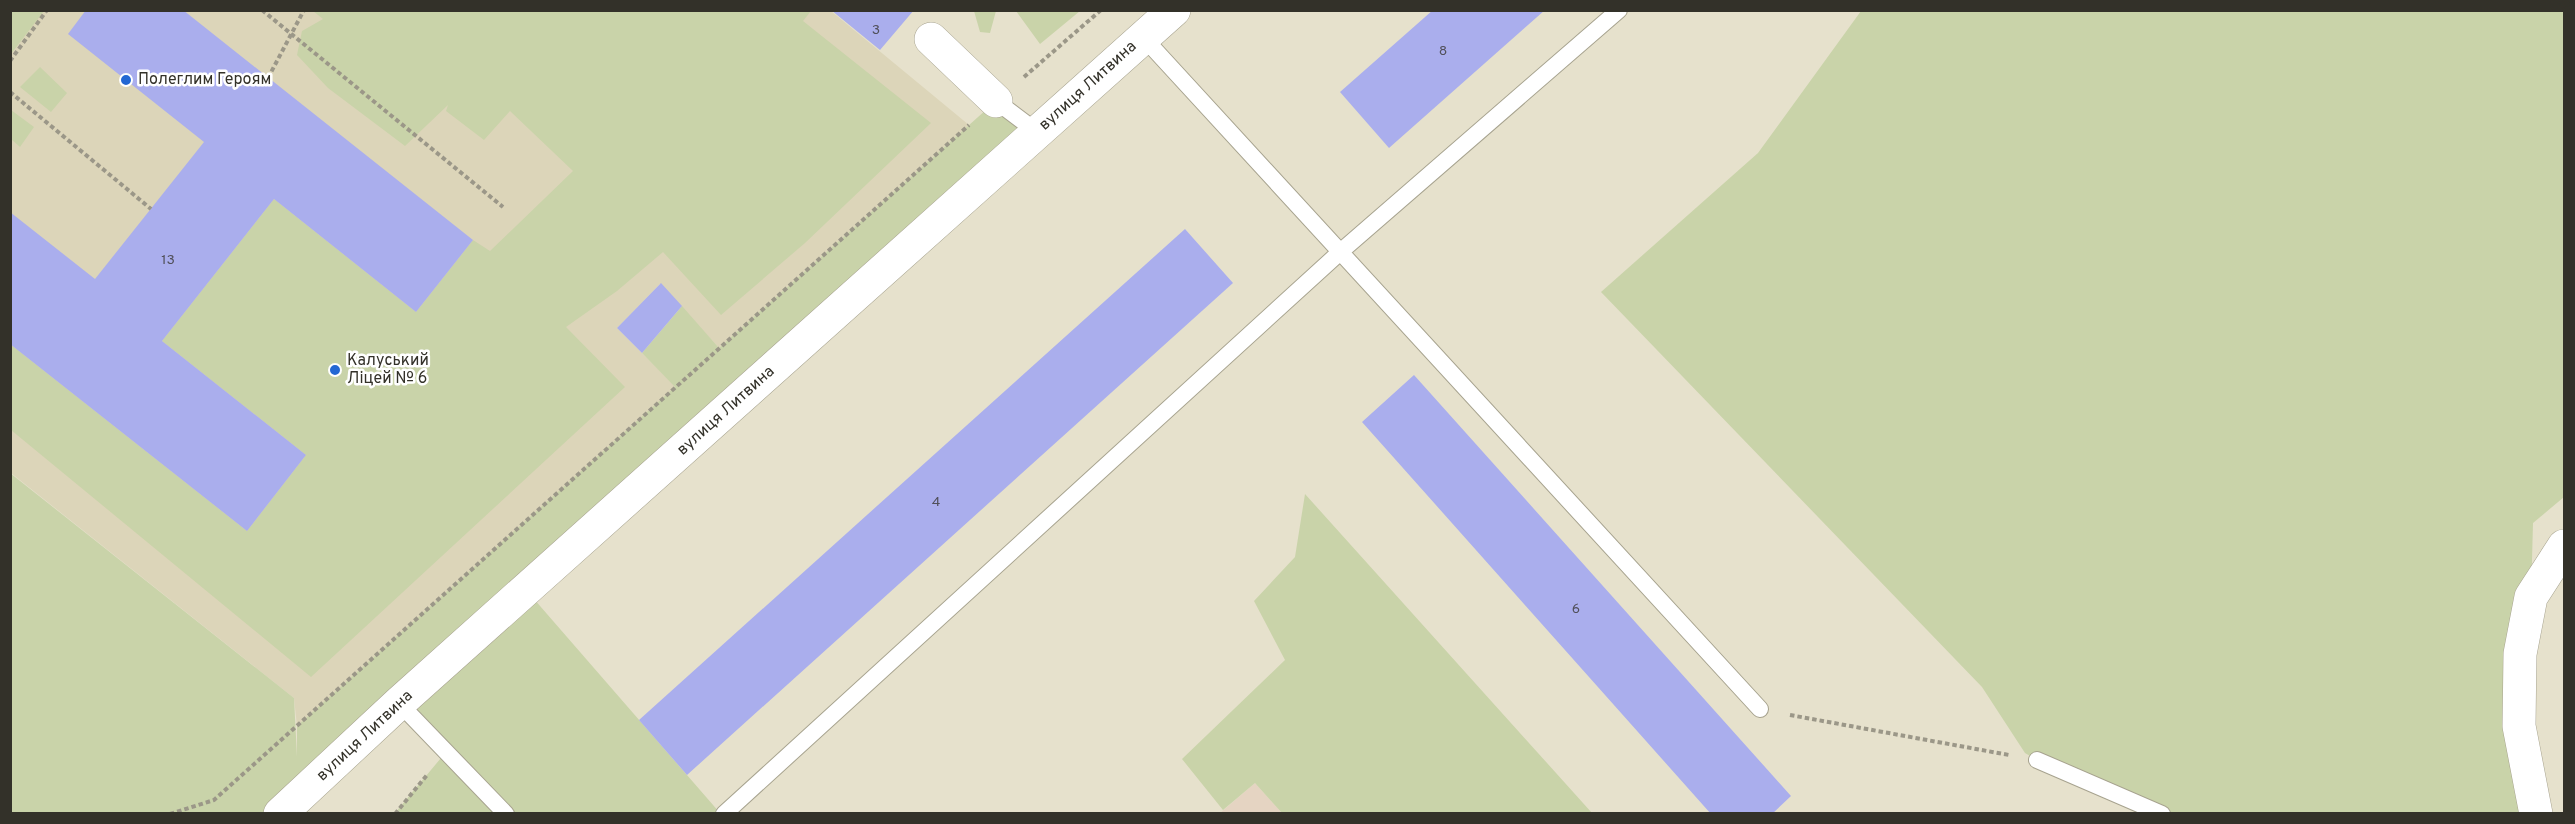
<svg xmlns="http://www.w3.org/2000/svg" width="2575" height="824" viewBox="0 0 2575 824" font-family="Overpass,sans-serif">
<style>
.built{fill:#dcd5b9}
.industrial{fill:#e5d4c2}
.green{fill:#c9d3a9}
.building{fill:#aaaeed}
.lines{fill:none;stroke-linecap:round;stroke-linejoin:round}
.service-casing{stroke:#a7a38f;stroke-width:18}
.minor-casing{stroke:#a7a38f;stroke-width:34}
.primary-casing{stroke:#a7a38f;stroke-width:34}
.path{stroke:#9b9788;stroke-width:4;stroke-dasharray:4.5 3;stroke-linecap:butt}
.service{stroke:#fff;stroke-width:16}
.minor{stroke:#fff;stroke-width:33}
.primary{stroke:#fff;stroke-width:33}
.poi-dot{fill:#2367d3;stroke:#fff;stroke-width:2}
.labels{text-anchor:middle;dominant-baseline:central;stroke-width:5;stroke-linejoin:round;paint-order:stroke}
.number-label{font-size:14px;fill:#51505a}
.poi-label{font-size:16px;fill:#333129;stroke:#fff;text-anchor:start}
.street-label{font-size:16px;fill:#333129;stroke:#fff}
</style>
<rect width="100%" height="100%" fill="#e6e1cc"/>
<path class="built" d="M10 11H831L969 125 719 348 660 284 617 328 676 387 297 726 294 698 11 473Z"/>
<path class="industrial" d="M1255 783 1282 813 1219 814Z"/>
<path class="green" d="M11 10 44 11 11 54 10 11Z
M313 11H811L803 21 931 123 805 243 721 315 663 252 617 291 566 327 625 387 311 677 11 430 10 344 247 531 306 455 162 341 274 199 416 312 473 240 490 251 573 171 510 111 484 140 446 111 448 105 405 146 328 88 297 55 302 31 323 19Z
M974 11H996L990 33 980 32Z
M1004 11H1080L1040 44 1016 11Z
M1861 11H2564V497L2533 523 2531 597 2536 813H2162L2037 760 2025 753 1982 687 1601 292 1758 153Z
M40 67 67 93 51 112 20 87Z
M996 101 1037 132 527 591 720 813H395L446 752 401 705 280 813H11L10 473 294 698 297 757V726L675 387 642 353 682 306 719 348Z
M11 110 34 127 20 147 11 139Z
M1305 494 1592 813H1282L1255 783 1223 810 1182 759 1285 660 1254 601 1295 557Z"/>
<path class="building" d="M86 10H183L473 240 416 312 274 199 162 341 306 455 247 531 10 344V212L95 279 204 142 68 34Z
M831 10H914L880 50Z
M1433 10H1545L1389 148 1340 92Z
M1185 229 1233 283 687 775 639 720Z
M661 283 682 306 642 353 617 328Z
M1414 375 1791 796 1772 814H1711L1362 422Z"/>
<g class="lines">
<g class="service-casing">
<path id="service" d="M1143 37 1760 709
M996 101 1037 132
M399 703 506 814
M2037 760 2162 814
M724 814 1339 253 1619 10"/>
</g>
<g class="minor-casing">
<path id="minor" d="M931 39 996 101
M280 814 399 703 1174 10"/>
</g>
<g class="primary-casing">
<path id="primary" d="M2536 814 2519 726 2520 654 2531 597 2564 546"/>
</g>
<path class="path" d="M262 10 503 207
M10 61 47 10
M1024 77 1101 10
M268 78 304 10
M10 92 151 209
M1790 715 2009 755
M170 814 214 800 969 125
M395 814 427 775"/>
<use href="#service" class="service"/>
<use href="#minor" class="minor"/>
<use href="#primary" class="primary"/>
</g>
<g class="poi-dot">
<circle cx="126" cy="80" r="6"/>
<circle cx="335" cy="370" r="6"/>
</g>
<g class="labels">
<g class="number-label">
<text x="876" y="30">3</text>
<text x="1443" y="51">8</text>
<text x="168" y="260">13</text>
<text x="936" y="502">4</text>
<text x="1576" y="609">6</text>
</g>
<g class="poi-label">
<text x="138" y="80">Полеглим Героям</text>
<text x="347" y="361">Калуський<tspan x="347" dy="18">Ліцей № 6</tspan></text>
</g>
<g class="street-label">
<text transform="translate(1088 86) rotate(-42)">вулиця Литвина</text>
<text transform="translate(726 411) rotate(-42)">вулиця Литвина</text>
<text transform="translate(365 736) rotate(-43)">вулиця Литвина</text>
</g>
</g>
<rect width="2575" height="824" fill="none" stroke="#333129" stroke-width="24"/>
</svg>
